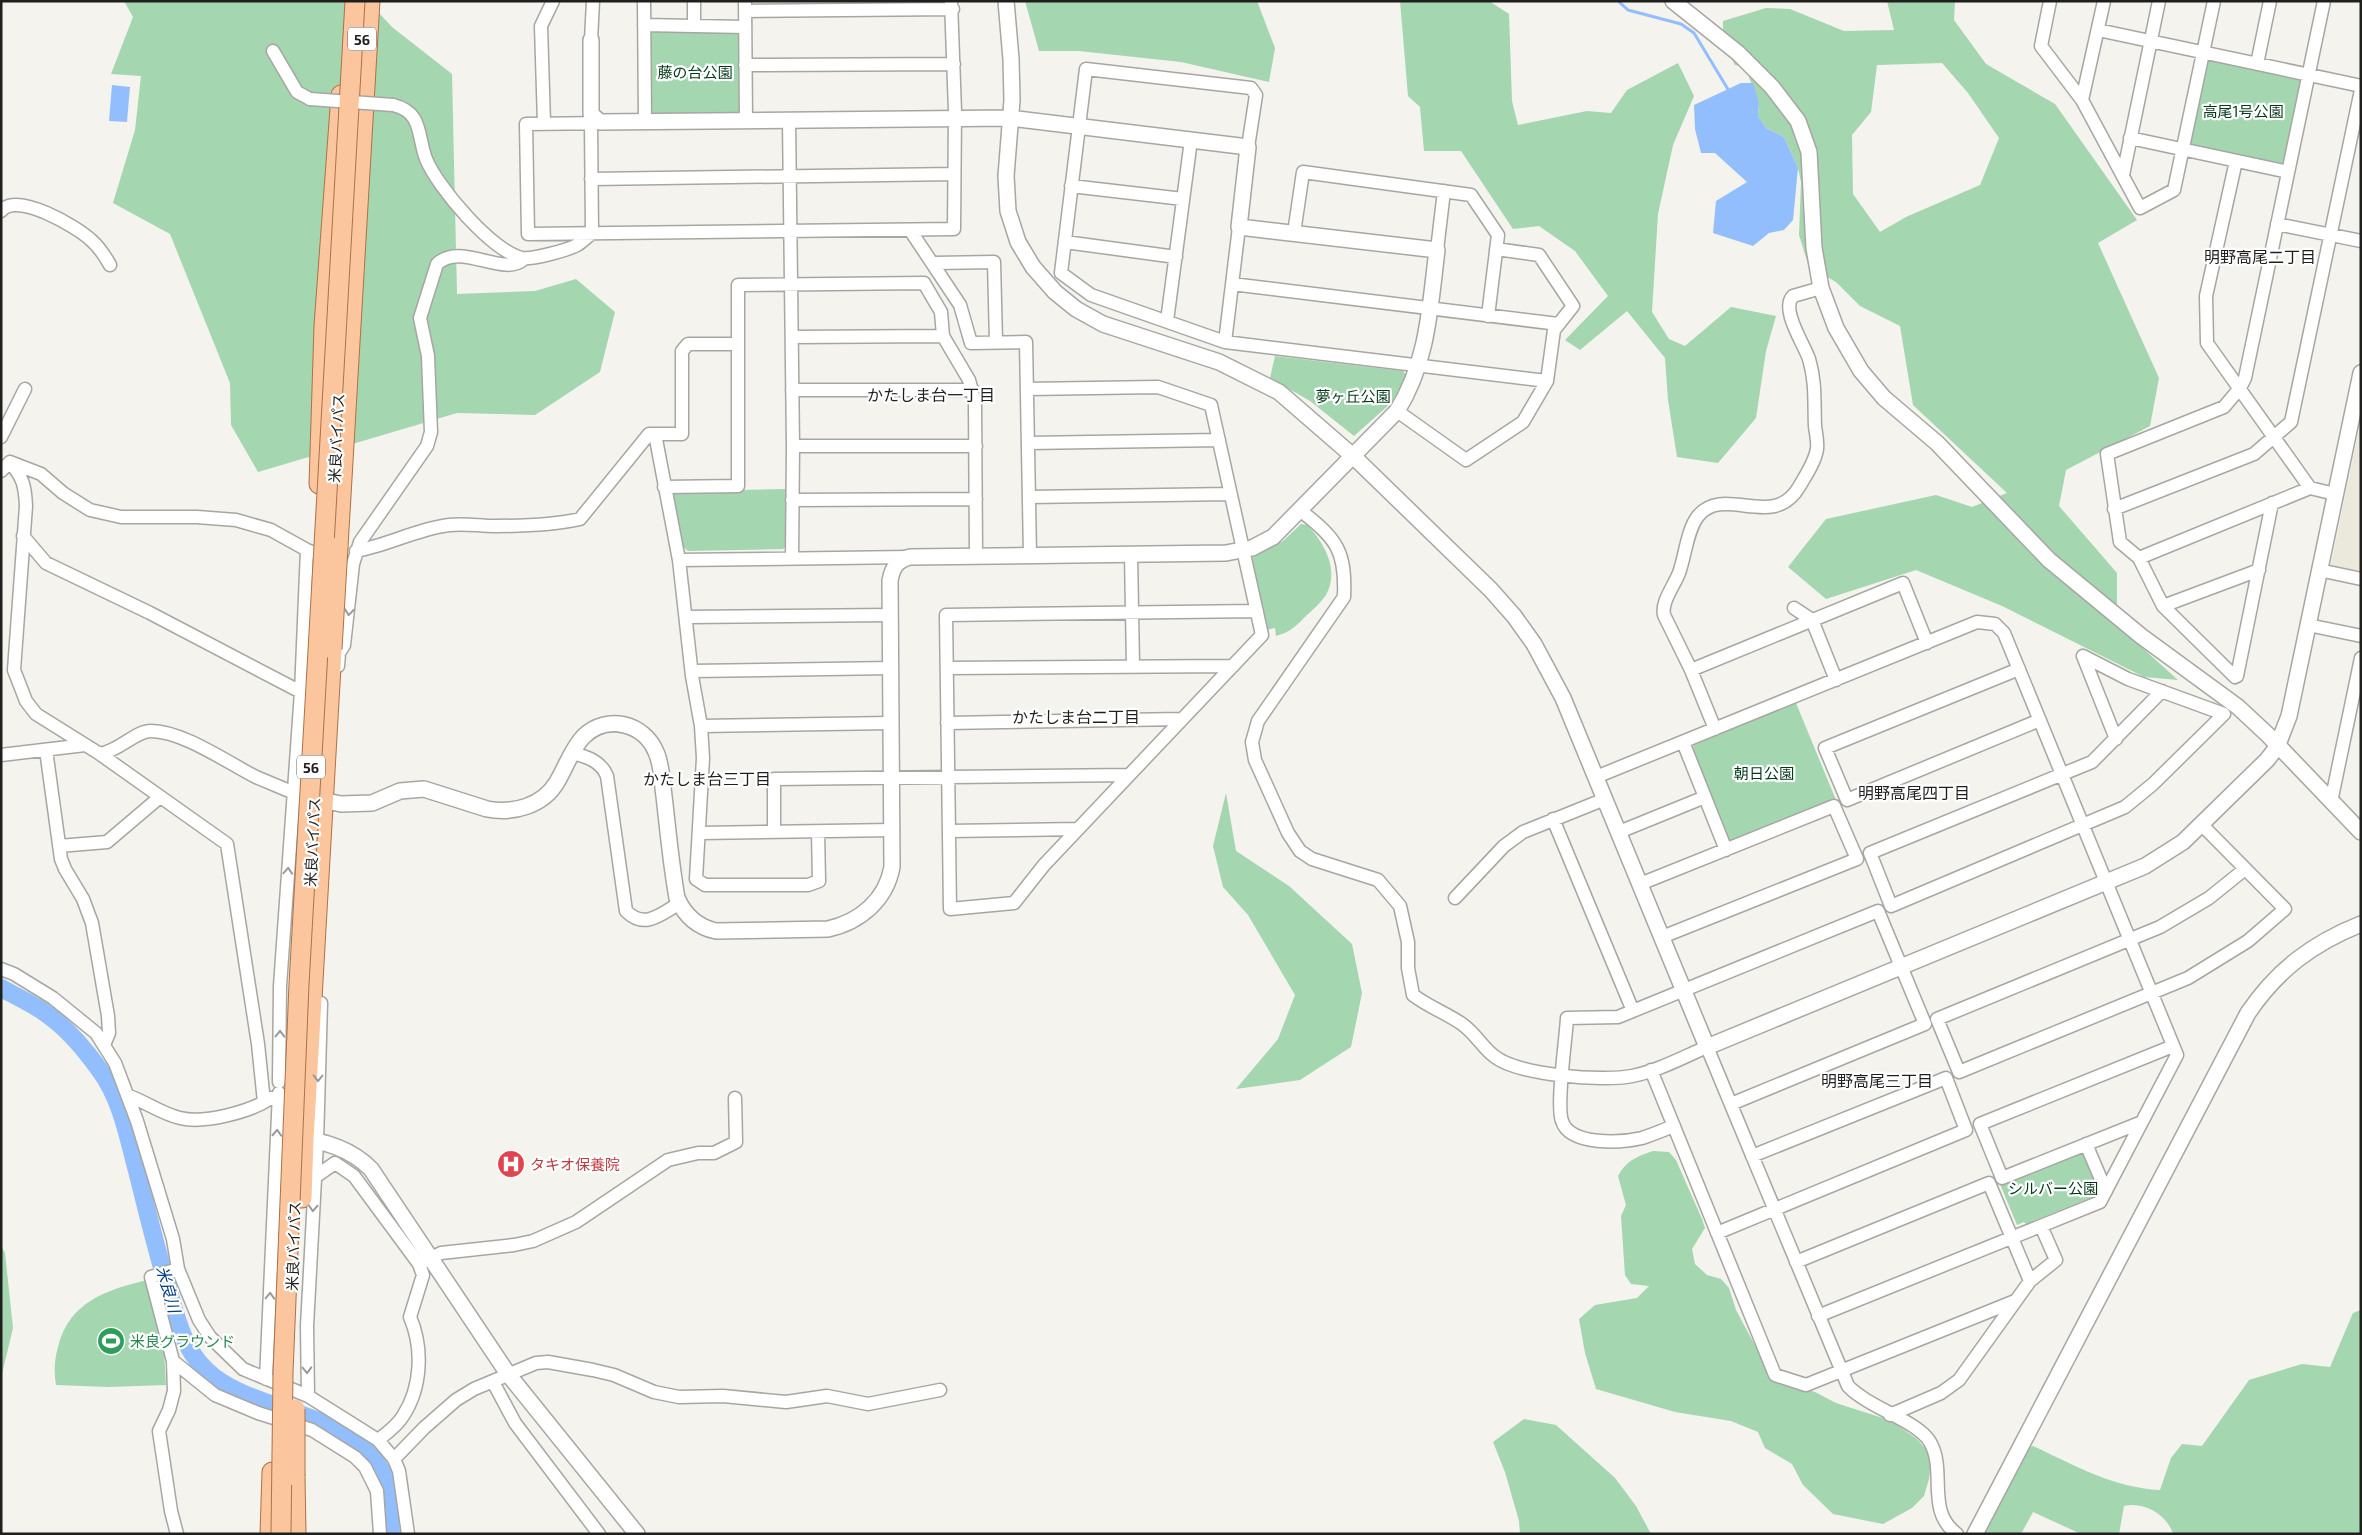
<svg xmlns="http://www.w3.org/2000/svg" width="2362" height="1535" viewBox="0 0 2362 1535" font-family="'Exo 2','Noto Sans JP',sans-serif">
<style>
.built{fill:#ebe8dc}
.green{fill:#a4d6af;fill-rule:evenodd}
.water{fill:#93befe}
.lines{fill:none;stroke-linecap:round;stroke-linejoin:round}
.stream{stroke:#93befe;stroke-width:3}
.river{stroke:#93befe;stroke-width:18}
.minor-casing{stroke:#a7a6a2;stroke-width:15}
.tertiary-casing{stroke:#a7a6a2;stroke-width:18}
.primary-casing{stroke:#ad7246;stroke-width:21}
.minor{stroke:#fff;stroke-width:12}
.tertiary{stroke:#fff;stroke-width:15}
.primary{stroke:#fbc59d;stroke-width:19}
.minor-bridge-casing{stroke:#a7a6a2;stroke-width:15;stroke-linecap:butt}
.primary-bridge-casing{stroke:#ad7246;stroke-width:21;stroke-linecap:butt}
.minor-bridge{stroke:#fff;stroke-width:12}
.primary-bridge{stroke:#fbc59d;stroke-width:19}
.oneway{stroke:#9a9a99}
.labels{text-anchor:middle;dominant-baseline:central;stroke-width:4.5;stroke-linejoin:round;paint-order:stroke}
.shield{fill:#fff;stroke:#626261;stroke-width:1}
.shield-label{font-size:14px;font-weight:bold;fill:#1f1f1d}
.park-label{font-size:15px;fill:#013817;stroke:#fff}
.street-label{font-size:15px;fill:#1f1f1d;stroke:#fff}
.health-label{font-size:15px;fill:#be3a42;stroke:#fff;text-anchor:start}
.leisure-label{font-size:15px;fill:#27864d;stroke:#fff;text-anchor:start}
.neighbourhood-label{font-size:16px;fill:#1f1f1d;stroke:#fff}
.water-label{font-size:16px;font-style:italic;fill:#053c84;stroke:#fff}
</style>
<rect width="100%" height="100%" fill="#f4f3ee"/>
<path class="built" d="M2361 420V570L2351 572 2333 569 2331 564Z"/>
<path class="green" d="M124 1H368L392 27 452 74 457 294 535 291 576 279 615 312 600 372 535 415 457 413 258 472 231 425 230 383 170 234 113 203 135 130 141 76 111 74 133 17Z
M1025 1H1257L1275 48 1269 82 1181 62 1079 51H1039Z
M1400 1H1489L1509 14 1512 101 1518 125 1587 111 1611 113 1627 90 1678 63 1694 96 1673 145 1658 214 1652 312 1669 339 1685 346 1731 307 1776 316 1766 351 1756 418 1718 463 1677 457 1668 400 1665 358 1627 311 1580 350 1565 340 1608 296 1575 251 1539 226 1513 229 1461 151H1424L1420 107 1408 96Z
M1887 1H1955L1954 20 1986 64 2055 104 2137 220 2098 243 2159 378 2150 426 2066 470 2059 506 2117 573V625L2178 680 2144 677 2002 606 1916 570 1826 599 1788 567 1826 519 1936 495 1972 507 2007 493 1913 405 1900 326 1860 306 1836 282 1809 267 1799 235 1801 182 1798 168 1784 137 1766 128 1758 116 1759 103 1745 67 1735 65 1723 44V21L1766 8 1790 9 1844 31 1894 30ZM1942 63 1968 93 1999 138 1980 185 1906 217 1880 232 1853 194 1852 135 1871 112 1877 65Z
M654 29 741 30V110L736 114 653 116 649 111V35Z
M2210 58 2301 77 2302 80 2285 164 2282 166 2192 147 2189 143 2206 60Z
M1275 356 1403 371 1407 376 1391 403 1354 436 1310 401 1270 378Z
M787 489 788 544 783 549 688 551 682 546 671 497 676 491Z
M1301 524 1307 525C1324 542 1340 570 1326 595 1321 602 1314 609 1307 615 1297 625 1291 632 1276 636L1275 628 1266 630 1250 563 1254 556 1283 541Z
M1796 703 1836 800 1727 844 1691 752 1694 745Z
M1226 793 1236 851 1289 886 1352 944 1362 993 1351 1047 1300 1080 1236 1089 1278 1039 1295 995 1248 915 1223 887 1213 846Z
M2085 1149 2100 1187 2092 1197 2026 1224 2024 1222 2017 1225 2000 1184Z
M1653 1151 1669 1152 1676 1160 1702 1219 1705 1228 1692 1249 1695 1264 1707 1275 1721 1279 1729 1288 1736 1310 1765 1364 1780 1381 1815 1392 1836 1403 1889 1420 1916 1438 1925 1448 1931 1460 1929 1479 1924 1496 1912 1508 1883 1524 1833 1514 1803 1485 1792 1464 1765 1448 1758 1432 1731 1421 1675 1412 1596 1389 1585 1353 1579 1319 1595 1305 1637 1298 1649 1286 1631 1284 1625 1275 1621 1216 1626 1205 1618 1176C1626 1161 1637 1156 1653 1151Z
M1 1246 5 1253 13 1328 1 1378Z
M147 1280 164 1351 166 1385 108 1387 56 1385C54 1372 54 1361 58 1347 69 1302 106 1290 147 1280Z
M2361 1310V1534H2173C2167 1514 2143 1501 2124 1506L2119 1534H2081L2033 1512 2021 1534H1979L2024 1450 2033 1446C2074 1465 2114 1488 2160 1490L2171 1458 2182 1444 2202 1446 2249 1380 2302 1364 2330 1367 2353 1313Z
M1524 1419 1556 1425 1615 1478 1636 1506 1651 1534H1520L1519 1521 1505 1472 1493 1442Z"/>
<path class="water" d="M1741 83H1753L1759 103 1758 116 1766 128 1784 137 1798 168 1793 220 1784 230 1769 233 1753 246 1713 233 1716 201 1747 182 1715 153H1701L1695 129 1694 105Z
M112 85 130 87 127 122 109 121Z"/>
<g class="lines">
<path class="stream" d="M1618 1 1628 10 1681 24 1694 33 1729 91"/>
<path class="river" d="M1 988C14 995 28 1002 41 1010 63 1024 84 1048 99 1069 121 1098 128 1137 137 1171 147 1210 156 1249 168 1288 176 1316 183 1348 205 1369 252 1416 354 1407 385 1478 392 1494 390 1516 391 1534"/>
<g class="minor-casing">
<path id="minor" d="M644 1 645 122
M694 1V25
M745 1 746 121
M2050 1 2041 46 2082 100 2140 208 2174 190 2214 1
M745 11 953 9
M644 25 745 27
M2098 30 2361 86
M591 40 593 1
M273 51 297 92 310 99
M2257 64 2270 1
M745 65 954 64
M2082 100 2104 1
M393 105C423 112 417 135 426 159 438 188 491 250 522 258 531 260 568 250 577 245 582 242 587 237 592 233L591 123
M789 120 793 446 792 558
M544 123 541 26 553 1
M607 123 526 124 528 234 954 229 955 112 951 1
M2130 138 2288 172
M1248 147 1256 95 1251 88 1086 69 1061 273 1091 295 1225 342 1547 381
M2236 161 2206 296 2207 343 2310 488
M2123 175 2159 1
M591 179 954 174
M1071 186 1183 199
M1 211C17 191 77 227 91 240 99 247 105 256 110 265
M2277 224 2361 241
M910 230 960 305 971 343 1026 342 1030 555
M1294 233 1303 172 1471 195 1498 235 1488 316
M1065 242 1176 257
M1437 250 1444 191
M935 263 994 262 996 342
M1232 284 1558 324
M1167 321 1191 140
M792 337 943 336
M1225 342 1239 227
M1027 389 1158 387 1211 405 1262 635 1044 865 1014 903 950 909 946 615 1257 611
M792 390H973
M1397 411 1466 460 1523 422 1547 381 1554 330 1573 306 1539 255 1496 249
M655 434 679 560 692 676 701 726 703 758 696 879 705 885H808L819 881 818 832
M1 437 25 389
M1028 443 1219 440
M793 446H976
M10 462 41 474 63 493 90 510 121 517H197L236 520 271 530 307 550 315 553
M1 471 10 462C23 478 25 485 26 506L14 670 26 701 36 714 100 754 227 844 258 1044 264 1102
M664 487 738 486V285L924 283 941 312 943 336 969 380 975 403 976 556
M1029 497 1230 494
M792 500 976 499
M2272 503 2237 676 2235 677 2163 606 2139 558 2120 542 2107 454 2224 407 2240 388 2245 378 2324 1
M2114 509 2254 454 2291 422 2361 90
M1301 511C1337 539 1346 551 1344 597L1258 721 1252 742 1255 760 1288 833 1300 851 1312 859 1378 880 1400 906 1408 942V968L1413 995C1429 1007 1446 1013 1462 1024 1476 1034 1482 1047 1494 1056 1517 1075 1603 1082 1632 1076 1658 1071 1683 1057 1707 1047L1848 1386C1869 1408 1918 1421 1930 1442 1947 1471 1925 1511 1957 1534
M23 536 46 563 150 613 301 692
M356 551C388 545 417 529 449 525 465 523 479 526 495 526 522 526 553 525 580 519L649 434H682V351L688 344H738
M1131 554 1133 666
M2139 558 2310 488 2335 494
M679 560 909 557
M2319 570 2361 579
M2163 606 2259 570
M1794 608 1812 620 1836 680
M686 617 890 615
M2308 625 2361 636
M2083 656 2128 679 2224 714 2153 784 2125 807 1891 906 1870 853 2092 762 2162 691
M2083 656 2116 739
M338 666 339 653 344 645 353 564 360 542 427 446 431 432 428 356 420 318 437 264C461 241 503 278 524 259
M947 668 1233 666
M2019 669 1825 748 1847 800 2040 720
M1691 670 1903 583 1927 643
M692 671 891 668
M947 723 1182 719
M701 726 891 723
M1715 729 1691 670 1664 615C1661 602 1674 586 1679 573 1685 557 1687 530 1698 516 1724 484 1773 531 1799 487 1806 475 1815 462 1817 449 1818 442 1816 434 1815 426 1814 403 1816 382 1809 359 1804 344 1780 309 1793 296L1821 288
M1683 742 1726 850
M46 750 61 859 65 869 83 899 92 923 108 1016 109 1033 104 1045
M573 753C587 757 601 761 607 776L626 911C645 930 661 914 680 903
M100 754C121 750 135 731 151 731 183 731 228 763 256 777 270 783 285 789 299 795
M1 755 85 745
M1596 777 1977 622 1995 624 2004 633 2177 1055 2100 1202 1818 1316
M2331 802 2361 658
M1553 819 1633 1011
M2202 825 2285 909 2248 941 2188 978 1959 1072 1937 1019 2160 927 2209 898 2245 869
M949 831 1078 829
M774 832V779L1129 775
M1619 832 1705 797
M700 833 893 830
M59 846 107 842 160 797
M1640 884 1834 806 1857 859 1662 937
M1455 898 1504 846 1523 832 1605 799
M1 969 14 974 53 998 96 1033 115 1063 137 1121 173 1239 178 1269 199 1320 210 1337 243 1369 308 1396 378 1440 394 1459 399 1471 408 1534
M1651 1070 1775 1375 1806 1385 2015 1301
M279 1082 280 986 301 692 307 550
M129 1096C146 1102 162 1114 180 1118 204 1124 250 1112 271 1098
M2142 1122 2002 1178 1980 1124 2173 1046
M1674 1126C1663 1130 1652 1135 1642 1138 1621 1143 1570 1146 1562 1121 1556 1105 1566 1039 1567 1018L1618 1017 1878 911 1925 1024 1731 1104
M2086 1144 2106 1191
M315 1177 335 1163 354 1176 419 1264 423 1275 410 1317C423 1347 422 1387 403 1416 397 1426 387 1433 378 1440
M1717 1233 1966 1130 1946 1078 1752 1156
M1796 1262 1989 1183 2030 1281
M419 1264 441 1253 514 1245 533 1241 576 1222 668 1160 698 1153H714L736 1142 735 1098
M173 1361 215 1395 258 1413 312 1430 355 1457 365 1467 377 1491 380 1534
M266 1379 279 1093
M493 1382 515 1423 599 1534
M308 1396 307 1326 317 1142 321 1003
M1890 1415 1941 1393 1959 1380 2030 1281 2056 1260 2041 1226
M394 1459 424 1428 456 1400 474 1389 536 1363 548 1362 593 1370 614 1375 654 1392 679 1397 723 1396 786 1402 827 1396 868 1404 940 1390
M177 1534 171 1511 159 1431 169 1410 174 1391 173 1361 151 1277 178 1269"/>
</g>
<g class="tertiary-casing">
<path id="tertiary" d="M1006 1 1011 59 1012 100 1006 176 1008 211 1018 242 1033 267 1055 292 1076 309 1103 324 1219 362 1279 392 1354 457 1491 590 1514 616 1534 644 1563 698 1707 1047 2145 866 2183 842 2267 760 2277 747 2289 716 2361 373
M1673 1 1738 53 1772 87 1798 121 1809 152 1814 248 1821 288 1836 328 1861 371 1884 398 1937 443 2049 560 2141 636 2238 707 2268 735 2361 832
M312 798 341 804 372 803 400 791 424 789 487 809C513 814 543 806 557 782 566 767 572 748 584 736 607 714 644 723 656 752 662 765 662 782 664 796 668 830 671 865 677 898 685 916 697 927 716 931L828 929C860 922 886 900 892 867L890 581C892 568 897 560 910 557L1226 553 1252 548 1273 537 1397 411C1428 362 1430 306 1437 250L1239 227 1248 147 1010 118 600 122 591 114V40
M294 1138C322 1140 350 1148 371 1169L508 1374 637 1534
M1975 1534 2248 1013C2277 970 2313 943 2361 924"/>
</g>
<g class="primary-casing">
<path id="primary" d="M319 484 324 326 341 95
M338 547 370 1
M302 1198 304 1139 332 649
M295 1476 296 1534
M270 1534 272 1472"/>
</g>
<use href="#minor" class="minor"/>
<use href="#tertiary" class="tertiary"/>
<use href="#primary" class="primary"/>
<g class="minor-bridge-casing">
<path id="minor-bridge" d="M310 99 393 105"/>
</g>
<g class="primary-bridge-casing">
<path id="primary-bridge" d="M332 649 338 547
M295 1409V1476
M281 1534 283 1373 299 984 355 1"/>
</g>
<use href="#minor-bridge" class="minor-bridge"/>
<use href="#primary-bridge" class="primary-bridge"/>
</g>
<defs><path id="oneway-chevron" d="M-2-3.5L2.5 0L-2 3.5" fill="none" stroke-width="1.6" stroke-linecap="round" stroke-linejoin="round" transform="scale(1.25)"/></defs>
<g class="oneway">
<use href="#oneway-chevron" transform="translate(349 612) rotate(96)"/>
<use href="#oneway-chevron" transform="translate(288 871) rotate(-86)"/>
<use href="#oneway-chevron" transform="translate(280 1034) rotate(-89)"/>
<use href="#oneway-chevron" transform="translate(318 1078) rotate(91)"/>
<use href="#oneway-chevron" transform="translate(277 1133) rotate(-87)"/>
<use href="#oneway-chevron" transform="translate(313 1208) rotate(93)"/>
<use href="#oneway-chevron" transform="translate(270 1296) rotate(-88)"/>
<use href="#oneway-chevron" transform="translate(307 1370) rotate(89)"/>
</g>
<defs>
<g id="hospital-disc" transform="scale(1.4375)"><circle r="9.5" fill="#e0444e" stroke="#fff"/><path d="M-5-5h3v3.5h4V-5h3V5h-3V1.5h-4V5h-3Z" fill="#fff"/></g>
<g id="stadium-disc" transform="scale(1.4375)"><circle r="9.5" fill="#2e9e5b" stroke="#fff"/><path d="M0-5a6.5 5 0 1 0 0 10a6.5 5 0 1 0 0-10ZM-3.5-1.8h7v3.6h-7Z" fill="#fff"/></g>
</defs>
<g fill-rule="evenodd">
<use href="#hospital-disc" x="511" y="1164"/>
<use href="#stadium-disc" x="111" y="1341"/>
</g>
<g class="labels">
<g class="shield">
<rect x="348" y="27.5" width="28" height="23" rx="4"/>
<rect x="297" y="755.5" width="28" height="23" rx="4"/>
</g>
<g class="shield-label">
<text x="362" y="39">56</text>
<text x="311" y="767">56</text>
</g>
<g class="park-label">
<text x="695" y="72">藤の台公園</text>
<text x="2243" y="111">高尾1号公園</text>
<text x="1353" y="396">夢ヶ丘公園</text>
<text x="1764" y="773">朝日公園</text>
<text x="2053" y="1188">シルバー公園</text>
</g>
<g class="street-label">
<text transform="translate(336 438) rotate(-87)">米良バイパス</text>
<text transform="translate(312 842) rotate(-87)">米良バイパス</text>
<text transform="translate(293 1246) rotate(-88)">米良バイパス</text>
</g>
<g class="health-label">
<text x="530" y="1164">タキオ保養院</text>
</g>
<g class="leisure-label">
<text x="130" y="1341">米良グラウンド</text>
</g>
<g class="neighbourhood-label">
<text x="2260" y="256">明野高尾二丁目</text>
<text x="931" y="394">かたしま台一丁目</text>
<text x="1076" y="716">かたしま台二丁目</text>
<text x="707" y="778">かたしま台三丁目</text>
<text x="1914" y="792">明野高尾四丁目</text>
<text x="1877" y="1080">明野高尾三丁目</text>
</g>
<g class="water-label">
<text transform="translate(169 1289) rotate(74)">米良川</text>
</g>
</g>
<rect width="2362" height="1535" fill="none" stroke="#1f1f1d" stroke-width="5"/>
</svg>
